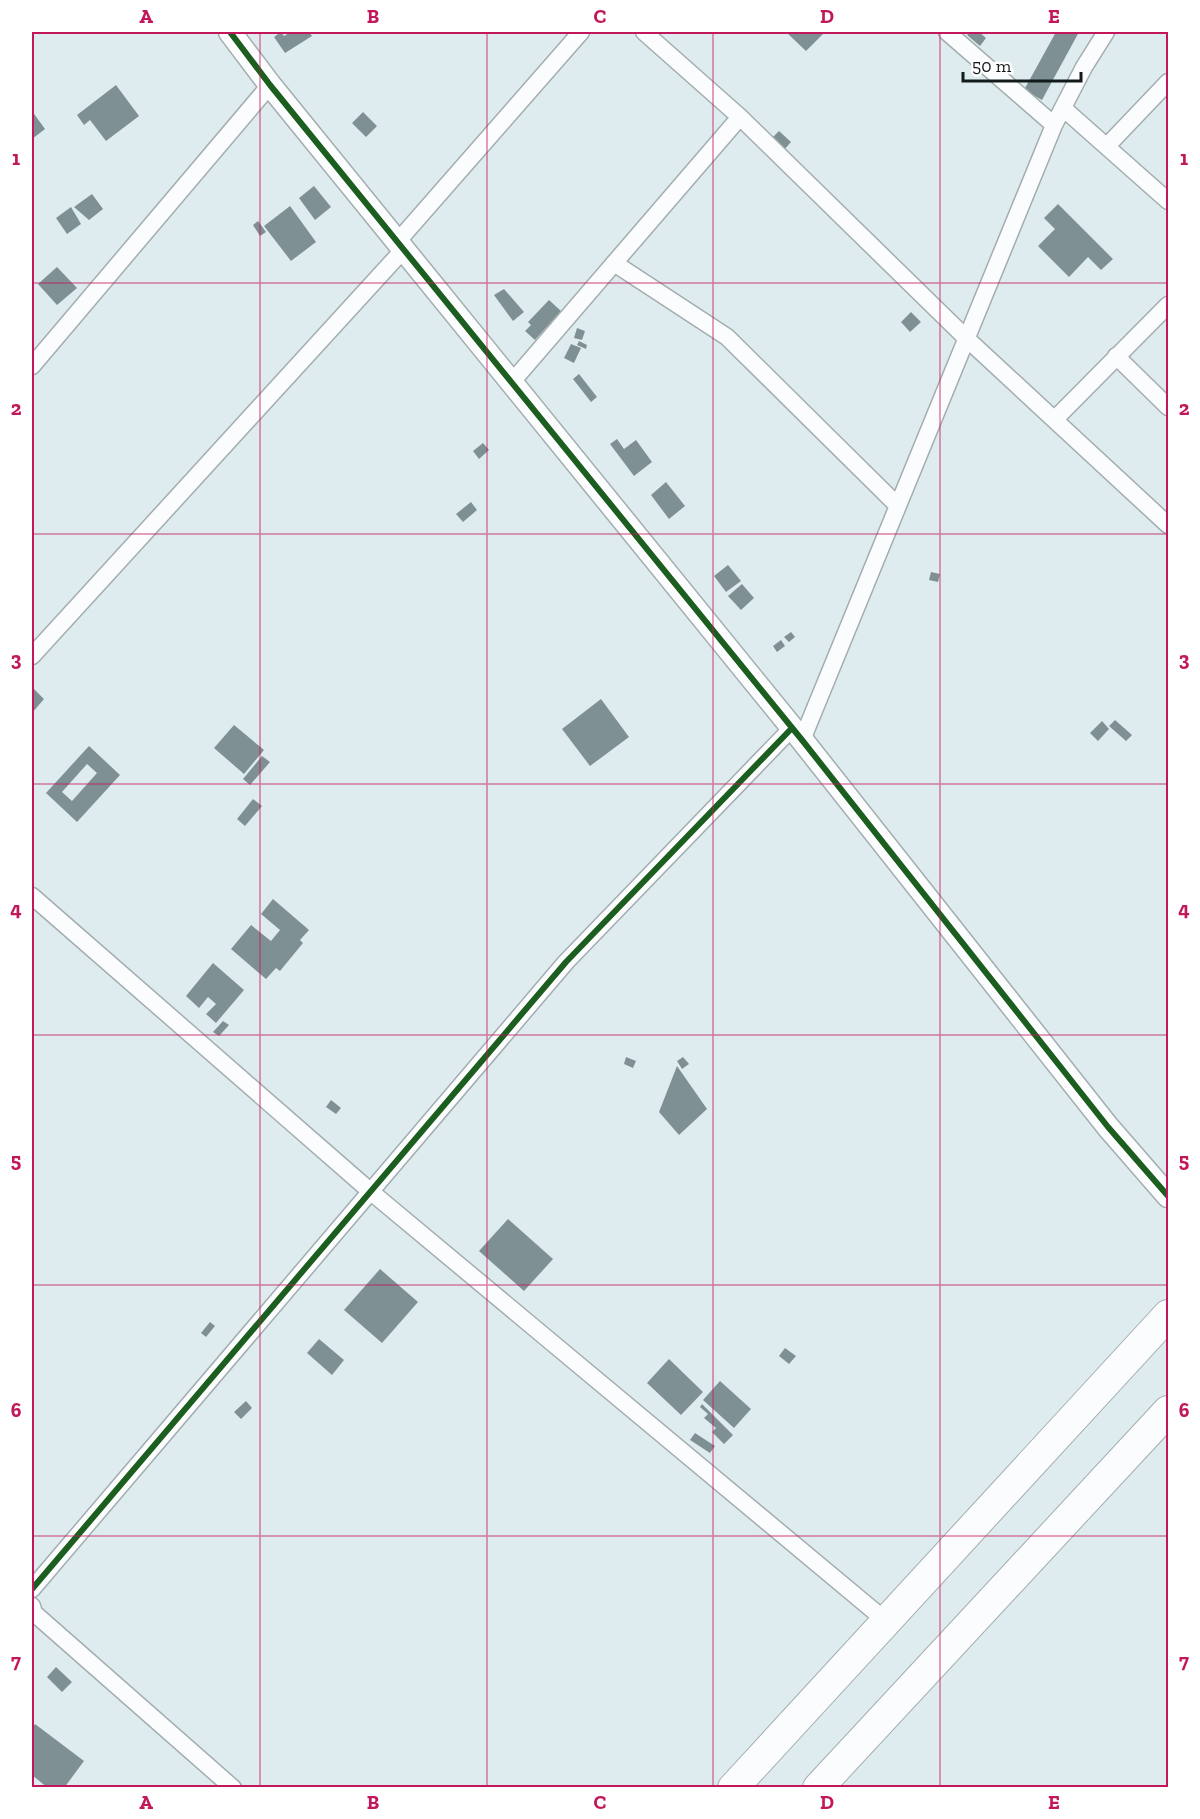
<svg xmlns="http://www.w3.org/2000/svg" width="1200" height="1819" viewBox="0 0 1200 1819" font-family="'Zilla Slab',serif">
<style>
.building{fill:#7f9094;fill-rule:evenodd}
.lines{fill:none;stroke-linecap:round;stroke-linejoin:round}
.street-casing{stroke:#a3adaf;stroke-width:19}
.secondary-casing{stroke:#a3adaf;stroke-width:25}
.highway-casing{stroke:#a3adaf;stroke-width:32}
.street{stroke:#fafcfd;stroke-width:16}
.secondary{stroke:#fafcfd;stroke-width:22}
.highway{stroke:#fafcfd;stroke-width:30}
.cycleway-casing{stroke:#fff;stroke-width:10}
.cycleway{stroke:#1b5e20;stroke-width:6}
.grid{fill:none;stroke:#c2185b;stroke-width:1.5;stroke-opacity:0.55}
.neatline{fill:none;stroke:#c2185b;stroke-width:2}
.grid-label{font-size:20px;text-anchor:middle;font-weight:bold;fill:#c2185b}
</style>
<rect width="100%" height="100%" fill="#dfecef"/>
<path class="building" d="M281 32 284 36 291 32H309L312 36 285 53 274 37Z
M786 32H825L806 51Z
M970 32H979L986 38 980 46 967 35Z
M1056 32H1079L1042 100 1024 90Z
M116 85 139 116 106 141 90 120 84 125 77 115Z
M32 111 45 129 32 139Z
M363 112 377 126 366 137 352 123Z
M779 131 791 142 783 151 771 139Z
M314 186 331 207 315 220 299 198Z
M92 194 103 209 89 220 74 207Z
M1058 204 1113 259 1101 270 1088 257 1069 277 1038 246 1055 229 1044 218Z
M290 206 316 242 291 261 264 226Z
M71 207 81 224 67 234 56 218Z
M258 221 266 232 260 236 253 225Z
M57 267 77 288 57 305 38 284Z
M504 289 524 312 513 321 494 295Z
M549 300 561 311 535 340 525 331 531 325 528 322Z
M911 312 921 322 910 332 901 322Z
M577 328 585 331 582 340 574 338Z
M579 341 587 345 586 349 577 345Z
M571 344 581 348 574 363 564 358Z
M579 374 597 397 591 402 573 379Z
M617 439 624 449 636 440 652 462 634 476 610 444Z
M483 443 489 450 479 459 473 451Z
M666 482 685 506 669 519 651 495Z
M471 502 477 510 463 522 456 514Z
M728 565 741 581 726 592 714 576Z
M931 572 940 574 938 582 929 580Z
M742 584 754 598 741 610 728 596Z
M791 632 795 637 789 642 784 637Z
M781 640 785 646 777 652 773 646Z
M33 688 44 699 32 713V690Z
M601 699 629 737 590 766 562 729Z
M1115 720 1132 735 1126 741 1109 726Z
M1102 721 1109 729 1098 741 1090 733Z
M234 725 264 750 244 774 214 748Z
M89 746 120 775 77 822 46 793ZM87 764 97 773 72 801 62 792Z
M262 756 270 762 250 785 243 779Z
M253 799 262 806 245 826 237 819Z
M273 899 309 930 300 940 303 943 280 971 276 968 266 979 231 949 251 925 271 941 280 930 261 914Z
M213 963 244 990 216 1023 206 1014 216 1004 208 997 199 1008 186 996Z
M223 1021 229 1025 219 1036 213 1032Z
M626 1057 636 1061 633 1068 624 1064Z
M683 1057 689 1064 682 1069 677 1061Z
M677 1066 707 1109 679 1135 659 1112Z
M331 1100 341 1108 336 1114 326 1107Z
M508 1219 553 1259 524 1291 479 1251Z
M380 1269 418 1302 382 1343 344 1310Z
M210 1322 215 1326 206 1337 201 1333Z
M319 1339 344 1360 332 1375 307 1353Z
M785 1348 796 1356 789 1364 779 1356Z
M669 1359 703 1392 681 1415 647 1383Z
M720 1381 751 1409 734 1428 703 1400Z
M246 1401 252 1408 241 1419 234 1412Z
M702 1404 733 1435 724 1444 712 1432 716 1428 704 1418 708 1414 700 1407Z
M695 1433 715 1446 710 1453 690 1440Z
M56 1667 72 1682 62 1692 47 1677Z
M35 1724 84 1761 64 1788H48L32 1775V1728Z"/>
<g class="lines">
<g class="street-casing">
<path id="street" d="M644 32 740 117 965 337 1168 525
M947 32 1054 125
M1063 108 1168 201
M1107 146 1168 82
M398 241 581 32
M614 263 727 337 897 505
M1116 356 1168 407
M32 366 270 85
M511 383 740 117
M1055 419 1168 305
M32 656 404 249
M802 740 1054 125 1084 67 1106 32
M32 896 370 1191 886 1621
M32 1589 566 962 792 728
M32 1606 34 1613 233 1788"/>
</g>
<g class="secondary-casing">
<path id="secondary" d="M230 32 270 85 802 740 1108 1127 1168 1196"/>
</g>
<g class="highway-casing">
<path id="highway" d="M733 1788 1168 1315
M818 1788 1168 1411"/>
</g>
<use href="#street" class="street"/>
<use href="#secondary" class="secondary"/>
<use href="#highway" class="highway"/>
<g class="cycleway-casing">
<path id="cycleway" d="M230 32 270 85 802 740 1108 1127 1168 1196
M32 1589 566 962 792 728"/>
</g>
<use href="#cycleway" class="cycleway"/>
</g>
<path class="grid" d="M260 32V1788M487 32V1788M713 32V1788M940 32V1788M32 283H1168M32 534H1168M32 784H1168M32 1035H1168M32 1285H1168M32 1536H1168"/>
<rect width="1200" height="1819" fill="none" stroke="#ffffff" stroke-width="66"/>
<path d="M963 72v9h118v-9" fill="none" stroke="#131a1c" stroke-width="3"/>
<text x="972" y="72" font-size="18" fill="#131a1c" stroke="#ffffff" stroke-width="4.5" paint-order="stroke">50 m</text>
<rect x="33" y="33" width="1134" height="1753" class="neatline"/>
<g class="grid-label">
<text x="146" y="23">A</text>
<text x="373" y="23">B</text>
<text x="600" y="23">C</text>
<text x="827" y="23">D</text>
<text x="1054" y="23">E</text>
<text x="16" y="165">1</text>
<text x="1184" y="165">1</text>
<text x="16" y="415">2</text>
<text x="1184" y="415">2</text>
<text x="16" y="666">3</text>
<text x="1184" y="666">3</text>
<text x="16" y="916">4</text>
<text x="1184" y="916">4</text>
<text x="16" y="1167">5</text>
<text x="1184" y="1167">5</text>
<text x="16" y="1417">6</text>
<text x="1184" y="1417">6</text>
<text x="16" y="1668">7</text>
<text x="1184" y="1668">7</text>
<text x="146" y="1809">A</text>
<text x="373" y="1809">B</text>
<text x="600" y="1809">C</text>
<text x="827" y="1809">D</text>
<text x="1054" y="1809">E</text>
</g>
</svg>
